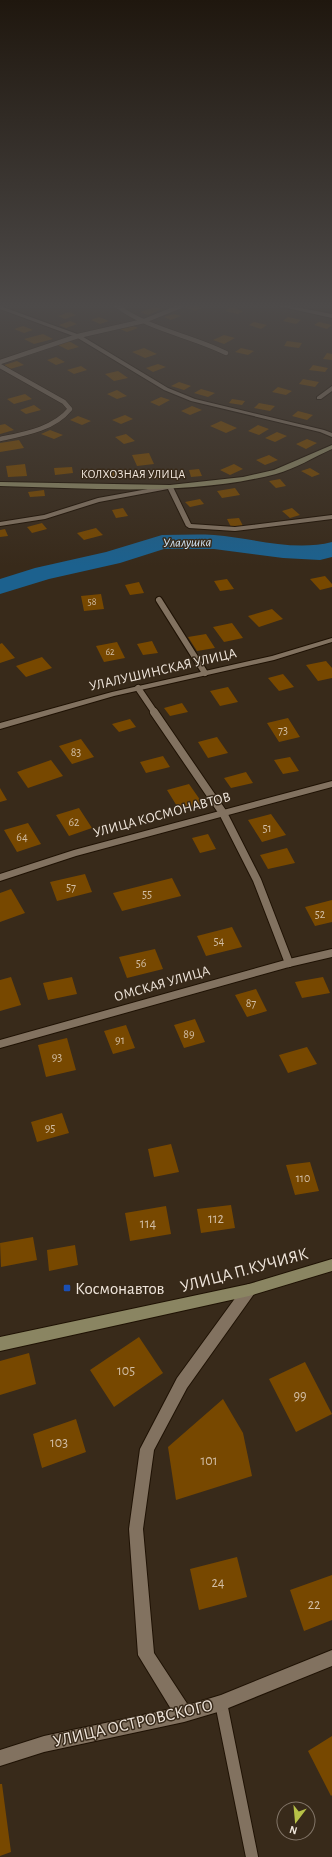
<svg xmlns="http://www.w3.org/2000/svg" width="332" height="1857" viewBox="0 0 332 1857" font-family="'Alegreya Sans',sans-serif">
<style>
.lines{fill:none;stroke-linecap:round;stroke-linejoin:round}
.river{fill:#1c618e;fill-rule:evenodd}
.building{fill:#774800}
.lane-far3-casing{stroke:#1f1204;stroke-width:5.5}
.lane-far2-casing{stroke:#1f1204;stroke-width:8}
.lane-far1-casing{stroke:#1f1204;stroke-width:10}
.lane-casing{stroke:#1f1204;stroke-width:14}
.street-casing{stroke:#1f1204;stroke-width:2}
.secondary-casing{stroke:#1f1204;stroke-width:2}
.lane-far3{stroke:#827260;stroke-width:4.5}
.lane-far2{stroke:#827260;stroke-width:6}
.lane-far1{stroke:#827260;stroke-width:8}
.lane{stroke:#827260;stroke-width:12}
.street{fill:#827260;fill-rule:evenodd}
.secondary{fill:#8a8562;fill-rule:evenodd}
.transit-dot{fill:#1a4fb4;stroke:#382a1a;stroke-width:1.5}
.labels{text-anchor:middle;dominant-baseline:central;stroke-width:3;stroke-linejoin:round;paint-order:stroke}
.far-number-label{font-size:10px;fill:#d2bea5}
.far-street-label{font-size:12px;fill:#f0e6dc;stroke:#382a1a}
.number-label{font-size:12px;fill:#d2bea5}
.far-water-label{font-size:13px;font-style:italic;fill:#d2e6f7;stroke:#382a1a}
.street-label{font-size:14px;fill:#f0e6dc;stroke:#382a1a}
.near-number-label{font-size:14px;fill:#d2bea5}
.near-street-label{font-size:17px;fill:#f0e6dc;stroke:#382a1a}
.near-poi-label{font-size:17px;fill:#f0e6dc;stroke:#382a1a;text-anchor:start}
</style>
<rect width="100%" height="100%" fill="#382a1a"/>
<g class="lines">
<path class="river" d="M162 535C179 535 197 534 214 535 253 538 293 552 332 542V557L320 560 283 558 214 549H164L120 563 49 579 0 594V579L35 568 106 552Z"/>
</g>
<path class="building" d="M198 306 202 308 195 311 183 307Z
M155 307 162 309 148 315 140 312Z
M231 307 243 311 238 314 225 311Z
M69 312 76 315 65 319 58 316Z
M174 314 181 316 171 320 164 317Z
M99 317 109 321 100 324 91 320Z
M288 317 301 320 296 324 283 321Z
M70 321 77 324 66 328 59 325Z
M254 322 267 325 261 329 249 325Z
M319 322 332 325 327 329 314 325Z
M131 325 138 328 127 332 120 329Z
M23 326 33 330 24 333 14 329Z
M43 334 53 339 34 344 24 339Z
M224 335 235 338 224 344 213 340Z
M69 341 79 347 68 350 58 345Z
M287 341 302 343 299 348 284 346Z
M144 348 157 354 145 358 132 352Z
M241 348 254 351 248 355 235 352Z
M327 353 332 354V360L323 359Z
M56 357 65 362 56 365 47 360Z
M17 361 24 365 10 369 4 365Z
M158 364 166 367 153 372 146 368Z
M313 365 328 368 325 372 309 370Z
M81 366 87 370 74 374 67 370Z
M118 371 128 378 114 381 105 374Z
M303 379 319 382 315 387 299 384Z
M179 382 191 386 184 390 171 386Z
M278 387 292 391 286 395 272 392Z
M201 389 215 393 208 397 194 393Z
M117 390 127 396 117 399 107 394Z
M25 394 32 399 14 404 7 399Z
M161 397 170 400 159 406 150 402Z
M232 399 245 401 242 405 229 403Z
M259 403 275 406 270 411 254 408Z
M34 405 41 410 26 414 20 410Z
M192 406 202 410 190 415 181 411Z
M298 411 313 415 307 420 292 416Z
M125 415 133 419 121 424 112 420Z
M78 416 91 421 82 425 70 420Z
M221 421 237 428 226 433 210 426Z
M5 424 14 430 0 434V425Z
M258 425 269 429 259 435 248 431Z
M50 430 63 435 54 439 41 434Z
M277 432 287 436 275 442 265 438Z
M126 434 135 441 124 444 115 437Z
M307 439 317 443 306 449 296 444Z
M19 440 24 448 0 452V443Z
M149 453 154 464 137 466 132 455Z
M269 455 278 460 265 465 256 460Z
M25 464 27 476 8 477 6 466Z
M234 464 243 469 230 475 220 470Z
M72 467 73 473 55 475 54 468Z
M310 468 320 474 312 477 301 471Z
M199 469 202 476 191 477 189 470Z
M125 470 127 476 109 478 107 471Z
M167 471 169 477 154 479 151 473Z
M280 479 286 486 276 488 269 481Z
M235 488 240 495 222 498 217 491Z
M44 490 45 496 30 497 28 492Z
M200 499 204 504 190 507 185 502Z
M123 508 128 516 116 518 112 510Z
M292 508 300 515 290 518 282 511Z
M239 518 243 526 231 527 227 519Z
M42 523 47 529 32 533 27 527Z
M96 528 103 535 84 540 77 533Z
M5 529 8 536 0 537V530Z
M325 576 332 584V587L320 590 310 579Z
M227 579 234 589 220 591 214 581Z
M139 582 144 593 130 595 125 585Z
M101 594 104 609 84 611 81 596Z
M272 609 283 619 259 627 248 616Z
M232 623 243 638 224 642 213 627Z
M206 634 215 648 197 651 188 637Z
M152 641 158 653 143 655 137 644Z
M117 642 125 658 104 662 96 646Z
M2 643 15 658 0 663V644Z
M42 657 52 668 26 677 16 666Z
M326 661 332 668V678L318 681 306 665Z
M283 674 294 687 279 691 268 678Z
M228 687 238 702 220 706 210 691Z
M182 703 188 712 170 716 164 708Z
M288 718 300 737 279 742 267 723Z
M130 719 136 727 119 732 112 724Z
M217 737 228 753 208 758 198 742Z
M81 739 94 757 72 764 59 746Z
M163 756 170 767 146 773 140 762Z
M290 757 299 771 283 774 274 760Z
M51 760 63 776 28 788 17 772Z
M246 772 253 783 231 788 224 778Z
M189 784 203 804 180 811 167 790Z
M0 788 7 800 0 802Z
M79 808 92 828 69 836 56 815Z
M271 814 286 835 262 842 248 820Z
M28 823 41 844 17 852 4 830Z
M208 834 216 849 200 853 192 838Z
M287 848 295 863 268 869 260 855Z
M85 874 92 892 57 901 50 882Z
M172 878 181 896 122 911 113 893Z
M11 889 25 913 0 922V893Z
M332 900V922L315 926 305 907Z
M232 927 242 947 206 956 197 936Z
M155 949 163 969 127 978 119 957Z
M11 977 21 1005 0 1011V980Z
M72 977 77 994 48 1000 43 983Z
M323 977 330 993 302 998 295 982Z
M256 989 267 1011 247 1017 235 995Z
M195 1019 205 1042 184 1048 174 1025Z
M126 1025 135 1048 113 1054 104 1031Z
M67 1038 76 1070 46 1077 38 1045Z
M307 1047 317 1064 288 1073 279 1055Z
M62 1113 69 1133 37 1142 31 1122Z
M171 1144 179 1172 154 1177 148 1149Z
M310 1162 319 1191 295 1195 286 1165Z
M231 1205 235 1228 201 1233 197 1209Z
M166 1206 171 1234 130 1241 125 1213Z
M33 1237 37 1260 1 1267 0 1243Z
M75 1245 78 1265 49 1271 47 1250Z
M139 1337 163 1373 114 1407 90 1370Z
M29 1353 36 1384 0 1395V1361Z
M305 1362 332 1414 296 1432 269 1379Z
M223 1399 243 1433 252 1476 176 1500 168 1447Z
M76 1419 86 1452 42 1468 33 1434Z
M237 1557 247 1597 199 1610 190 1569Z
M332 1575V1620L304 1631 290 1590Z
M332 1736V1795L331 1796 308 1751Z
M0 1784H2L11 1852 0 1856Z"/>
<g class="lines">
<g class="lane-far3-casing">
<path id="lane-far3" d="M117 306C150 330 190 335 226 353
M0 362 78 336 144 321 181 306
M0 366 64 402 70 409C54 429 24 434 0 439"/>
</g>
<g class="lane-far2-casing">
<path id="lane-far2" d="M159 600 205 673
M138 688 155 713"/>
</g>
<g class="lane-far1-casing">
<path id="lane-far1" d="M154 712 223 813 257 880 289 963"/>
</g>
<g class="lane-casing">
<path id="lane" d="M221 1703 252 1857"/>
</g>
<g class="street-casing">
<path id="street" d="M0 306 80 335 168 388 195 399 324 430 332 433V437L320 432 191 401 164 390 76 337 0 309Z
M278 306H290L332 314V318Z
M332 386V391L321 399H317V397Z
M170 485 173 487 191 524 235 527 332 515V519L235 531 189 528 186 526 168 489 99 502 45 519 0 526V522L44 515 98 498Z
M332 638V642L274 660 114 696 0 729V723L112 692 272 656Z
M332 781V787L76 856 0 881V874L74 850Z
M332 949V957L289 967 0 1048V1040L289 959Z
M249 1284 254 1286 255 1290 254 1294 187 1388 154 1450 143 1529 154 1653 188 1705 221 1695 332 1650V1666L221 1711 184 1722 44 1752 0 1766V1750L44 1736 171 1709 138 1655 129 1529 140 1449 177 1378 244 1286Z"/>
</g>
<g class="secondary-casing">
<path id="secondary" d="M332 445V449C314 457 295 469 276 474 187 497 91 488 0 486V482L170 485 243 477 274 470Z
M332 1259V1271L249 1296 0 1351V1337L249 1284Z"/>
</g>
<use href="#lane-far3" class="lane-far3"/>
<use href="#lane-far2" class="lane-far2"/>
<use href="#lane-far1" class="lane-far1"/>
<use href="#lane" class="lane"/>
<use href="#street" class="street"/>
<use href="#secondary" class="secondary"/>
</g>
<linearGradient id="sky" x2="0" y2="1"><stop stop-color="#1f170e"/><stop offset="0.54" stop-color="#4d4a49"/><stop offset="1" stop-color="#4d4a49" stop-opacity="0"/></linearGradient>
<rect width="332" height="566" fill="url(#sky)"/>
<rect class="transit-dot" x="63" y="1284" width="8" height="8" rx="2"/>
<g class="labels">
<g class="far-number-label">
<text x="92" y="602">58</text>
<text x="110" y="652">62</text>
</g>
<g class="far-street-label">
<text x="133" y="474">КОЛХОЗНАЯ УЛИЦА</text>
</g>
<g class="number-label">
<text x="283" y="730">73</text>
<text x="76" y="752">83</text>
<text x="74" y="822">62</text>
<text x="267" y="828">51</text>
<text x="22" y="837">64</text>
<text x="71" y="887">57</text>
<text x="147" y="894">55</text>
<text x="320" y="914">52</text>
<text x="219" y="941">54</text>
<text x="141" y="963">56</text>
<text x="251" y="1003">87</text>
<text x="189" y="1034">89</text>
<text x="120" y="1040">91</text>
<text x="57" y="1057">93</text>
<text x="50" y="1128">95</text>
<text x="303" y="1178">110</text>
</g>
<g class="far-water-label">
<text transform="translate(187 543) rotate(-1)">Улалушка</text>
</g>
<g class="street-label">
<text transform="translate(163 670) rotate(-13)">УЛАЛУШИНСКАЯ УЛИЦА</text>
<text transform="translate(162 815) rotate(-15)">УЛИЦА КОСМОНАВТОВ</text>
<text transform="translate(162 984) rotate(-16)">ОМСКАЯ УЛИЦА</text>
</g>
<g class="near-number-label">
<text x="216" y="1219">112</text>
<text x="148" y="1224">114</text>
<text x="126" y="1371">105</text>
<text x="300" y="1396">99</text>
<text x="59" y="1443">103</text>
<text x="209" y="1461">101</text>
<text x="218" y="1583">24</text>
<text x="314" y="1605">22</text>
</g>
<g class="near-street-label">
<text transform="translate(244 1270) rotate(-15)">УЛИЦА П.КУЧИЯК</text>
<text transform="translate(133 1723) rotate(-13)">УЛИЦА ОСТРОВСКОГО</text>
</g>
<g class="near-poi-label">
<text x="75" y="1288">Космонавтов</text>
</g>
</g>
<g transform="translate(296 1821) rotate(196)"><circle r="19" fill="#382a1a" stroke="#827568"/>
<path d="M0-3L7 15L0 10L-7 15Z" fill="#b7c147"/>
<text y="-6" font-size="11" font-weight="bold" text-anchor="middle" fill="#f0e6dc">N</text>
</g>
</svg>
